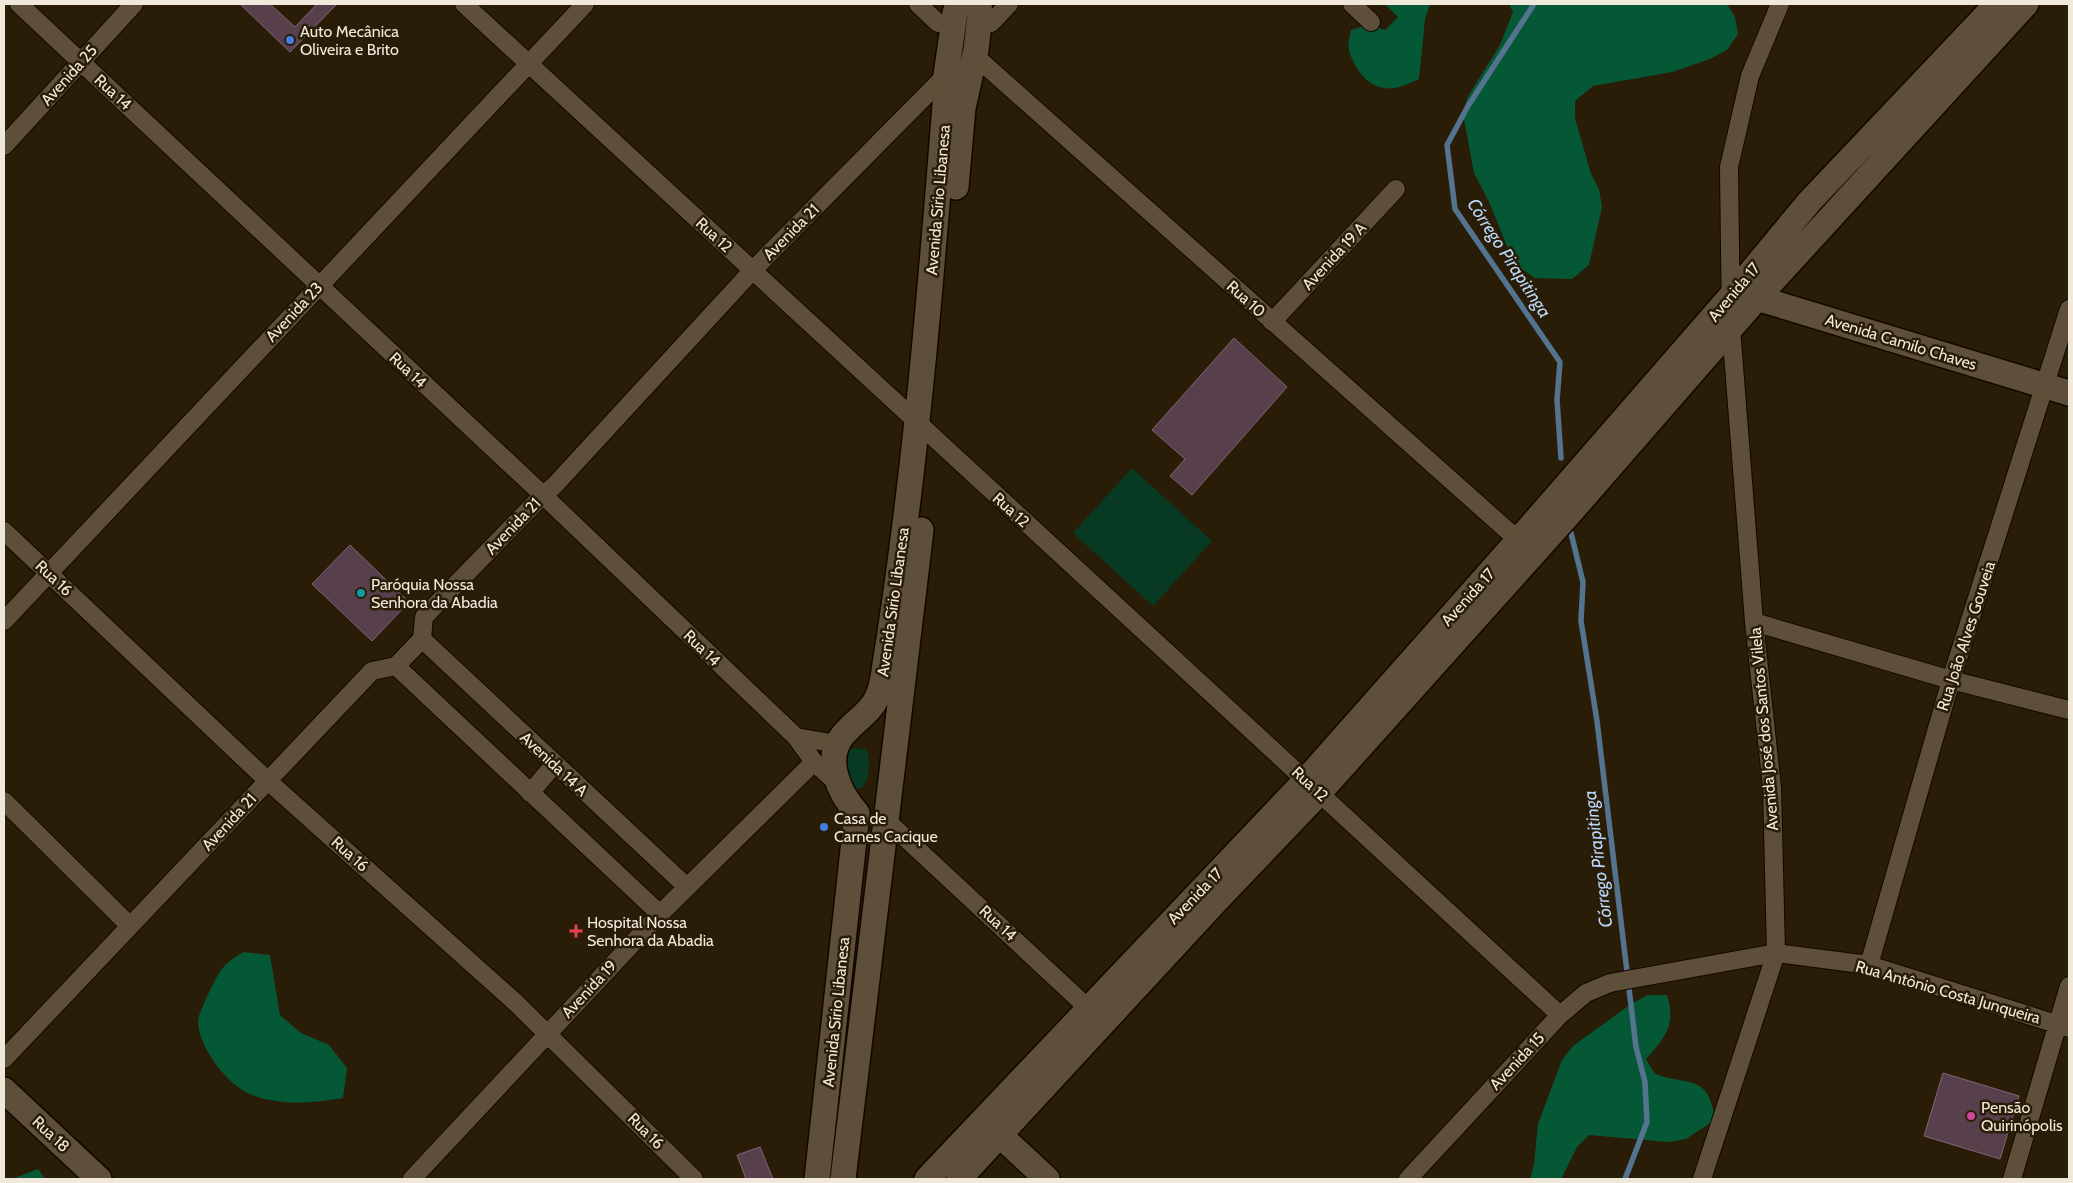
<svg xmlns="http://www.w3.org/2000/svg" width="2073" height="1183" viewBox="0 0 2073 1183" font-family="Cabin,sans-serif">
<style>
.green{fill:#083922}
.forest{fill:#055836}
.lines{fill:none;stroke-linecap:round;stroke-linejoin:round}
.stream{stroke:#54738f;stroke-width:5.5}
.building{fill:#573f4c;stroke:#7f6572}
.street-casing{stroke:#120700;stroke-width:20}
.secondary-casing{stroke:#120700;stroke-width:28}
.street{stroke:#5d4f39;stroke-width:18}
.secondary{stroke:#5d4f39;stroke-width:25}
.shop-dot{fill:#3f7fe0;stroke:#2a1d08;stroke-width:2}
.culture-dot{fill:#0f9aa8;stroke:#2a1d08;stroke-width:2}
.health-dot{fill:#e0444e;stroke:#2a1d08;stroke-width:2}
.hotel-dot{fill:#d1479c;stroke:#2a1d08;stroke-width:2}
.labels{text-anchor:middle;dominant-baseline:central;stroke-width:5;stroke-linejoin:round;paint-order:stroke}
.poi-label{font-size:16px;fill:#f1e8dc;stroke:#2a1d08;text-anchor:start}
.street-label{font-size:16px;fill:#f1e8dc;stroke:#2a1d08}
.water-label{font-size:18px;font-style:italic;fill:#b8d7fa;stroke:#2a1d08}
</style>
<rect width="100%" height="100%" fill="#2a1d08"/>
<path class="green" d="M1132 468 1212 541 1153 606 1073 533Z
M854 748 865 749C872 757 869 779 863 787L851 790 844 753Z"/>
<path class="forest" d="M1385 4H1430L1425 19 1419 79C1408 84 1397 90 1385 88 1367 87 1353 66 1349 50 1347 44 1350 36 1351 30L1367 25 1385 30 1398 17Z
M1509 4H1727L1735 17 1738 34 1727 50 1710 59 1672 72 1593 86 1575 101V118L1591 174 1599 189 1602 207 1589 265 1572 279 1535 278 1519 267 1510 254 1490 204 1474 173 1463 114 1467 98 1500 45 1513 12Z
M243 952 270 955 280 1015 301 1033 329 1045 347 1068 343 1098C312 1103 282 1106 252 1095 228 1086 198 1047 198 1021 198 1014 217 974 222 969 227 962 236 957 243 952Z
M1648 995H1667C1676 1024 1666 1037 1646 1059L1655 1074C1690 1086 1709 1074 1715 1120L1686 1139 1668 1142 1589 1135 1577 1147 1561 1179H1530L1534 1164 1538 1124 1562 1060 1573 1046 1631 1004Z
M38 1169 45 1179H12Z"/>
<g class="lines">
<path class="stream" d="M1534 4 1468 106 1447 145 1455 209 1560 362 1557 400 1561 458
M1571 533 1583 582 1581 621 1597 721 1636 1047 1645 1082 1647 1122 1625 1179"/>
</g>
<path class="building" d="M240 4H270L295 27 317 4H337L290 52Z
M1234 338 1287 387 1192 495 1170 476 1185 459 1152 430Z
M350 545 409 602 372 641 312 584Z
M1943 1073 2019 1096 2000 1159 1924 1136Z
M760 1147 773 1179H746L737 1155Z"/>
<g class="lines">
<g class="street-casing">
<path id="street" d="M19 4 543 495 796 737 814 762 837 783
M464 4 1560 1015
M918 4 938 23H953
M1352 4 1371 22
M979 25 991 23 1009 4
M975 56 1518 540
M4 146 134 4
M1272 322 1396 189
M4 531 268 781 515 1002 694 1179
M4 621 585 4
M1754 622 1951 680 2069 710
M422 639 687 887
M396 666 660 914
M796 737 837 744
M530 793 554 765
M4 801 130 926
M885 819 1088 1008
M1869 965 1951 680 2069 309
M4 1059 372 671 396 666 422 639 424 617 543 495 554 486 752 271 946 75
M412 1179 660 914 814 762
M1408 1179 1560 1015 1586 993 1610 983 1776 953 1869 965 2069 1028
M1702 1179 1776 953 1772 787 1754 622 1731 328 1729 167 1750 76 1780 4
M2012 1179 2069 986"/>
</g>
<g class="secondary-casing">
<path id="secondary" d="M956 187 963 108 976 50 980 16 979 4
M1744 296 1757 298 2069 393
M4 1090 99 1179
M1001 1136 1047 1179
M817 1179 857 813C839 793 823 759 843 735 863 712 877 712 883 677 914 488 930 297 945 105L946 75 955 13 958 4
M843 1179 921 530
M927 1179 1306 780 1530 527 1732 295 1809 202 1997 4
M959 1179 1216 901 1319 793 1570 513 1757 298 2026 4"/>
</g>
<use href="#street" class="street"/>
<use href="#secondary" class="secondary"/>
</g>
<g class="shop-dot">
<circle cx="290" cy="40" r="5"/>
<circle cx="824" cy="827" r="5"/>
</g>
<circle class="culture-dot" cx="361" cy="593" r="5"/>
<path class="health-dot" d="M573.5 923.5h5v5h5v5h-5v5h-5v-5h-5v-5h5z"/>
<circle class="hotel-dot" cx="1971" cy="1116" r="5"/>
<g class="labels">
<g class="poi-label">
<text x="300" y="31">Auto Mecânica<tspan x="300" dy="18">Oliveira e Brito</tspan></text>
<text x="371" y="584">Paróquia Nossa<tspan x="371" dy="18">Senhora da Abadia</tspan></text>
<text x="834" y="818">Casa de<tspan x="834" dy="18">Carnes Cacique</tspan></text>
<text x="587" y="922">Hospital Nossa<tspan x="587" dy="18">Senhora da Abadia</tspan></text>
<text x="1981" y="1107">Pensão<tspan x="1981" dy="18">Quirinópolis</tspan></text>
</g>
<g class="street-label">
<text transform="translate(69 75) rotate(-48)">Avenida 25</text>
<text transform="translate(113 92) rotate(43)">Rua 14</text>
<text transform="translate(938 200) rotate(-85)">Avenida Sírio Libanesa</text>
<text transform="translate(791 232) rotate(-45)">Avenida 21</text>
<text transform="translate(714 235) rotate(43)">Rua 12</text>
<text transform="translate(1334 256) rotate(-47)">Avenida 19 A</text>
<text transform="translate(1734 292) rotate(-50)">Avenida 17</text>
<text transform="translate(1246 299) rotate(42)">Rua 10</text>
<text transform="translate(294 312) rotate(-47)">Avenida 23</text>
<text transform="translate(1901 342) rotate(17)">Avenida Camilo Chaves</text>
<text transform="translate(408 370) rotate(43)">Rua 14</text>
<text transform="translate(1011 510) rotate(42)">Rua 12</text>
<text transform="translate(513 526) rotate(-46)">Avenida 21</text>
<text transform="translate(54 578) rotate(43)">Rua 16</text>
<text transform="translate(1468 597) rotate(-48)">Avenida 17</text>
<text transform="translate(893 602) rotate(-82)">Avenida Sírio Libanesa</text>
<text transform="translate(1966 636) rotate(-72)">Rua João Alves Gouveia</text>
<text transform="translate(702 648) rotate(44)">Rua 14</text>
<text transform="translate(1764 729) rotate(-95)">Avenida José dos Santos Vilela</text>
<text transform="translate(554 764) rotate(43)">Avenida 14 A</text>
<text transform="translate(1310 784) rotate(43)">Rua 12</text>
<text transform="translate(229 822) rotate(-47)">Avenida 21</text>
<text transform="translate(350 854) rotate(42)">Rua 16</text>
<text transform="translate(1195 896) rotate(-46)">Avenida 17</text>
<text transform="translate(998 923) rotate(43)">Rua 14</text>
<text transform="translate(589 989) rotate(-47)">Avenida 19</text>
<text transform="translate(1948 992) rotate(16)">Rua Antônio Costa Junqueira</text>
<text transform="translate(836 1012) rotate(-84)">Avenida Sírio Libanesa</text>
<text transform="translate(1517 1061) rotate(-47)">Avenida 15</text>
<text transform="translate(646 1131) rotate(45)">Rua 16</text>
<text transform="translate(51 1134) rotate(43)">Rua 18</text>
</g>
<g class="water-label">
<text transform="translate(1509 258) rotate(57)">Córrego Pirapitinga</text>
<text transform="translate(1598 859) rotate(-97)">Córrego Pirapitinga</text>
</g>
</g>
<rect width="2073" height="1183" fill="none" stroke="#f1e8dc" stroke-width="10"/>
</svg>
